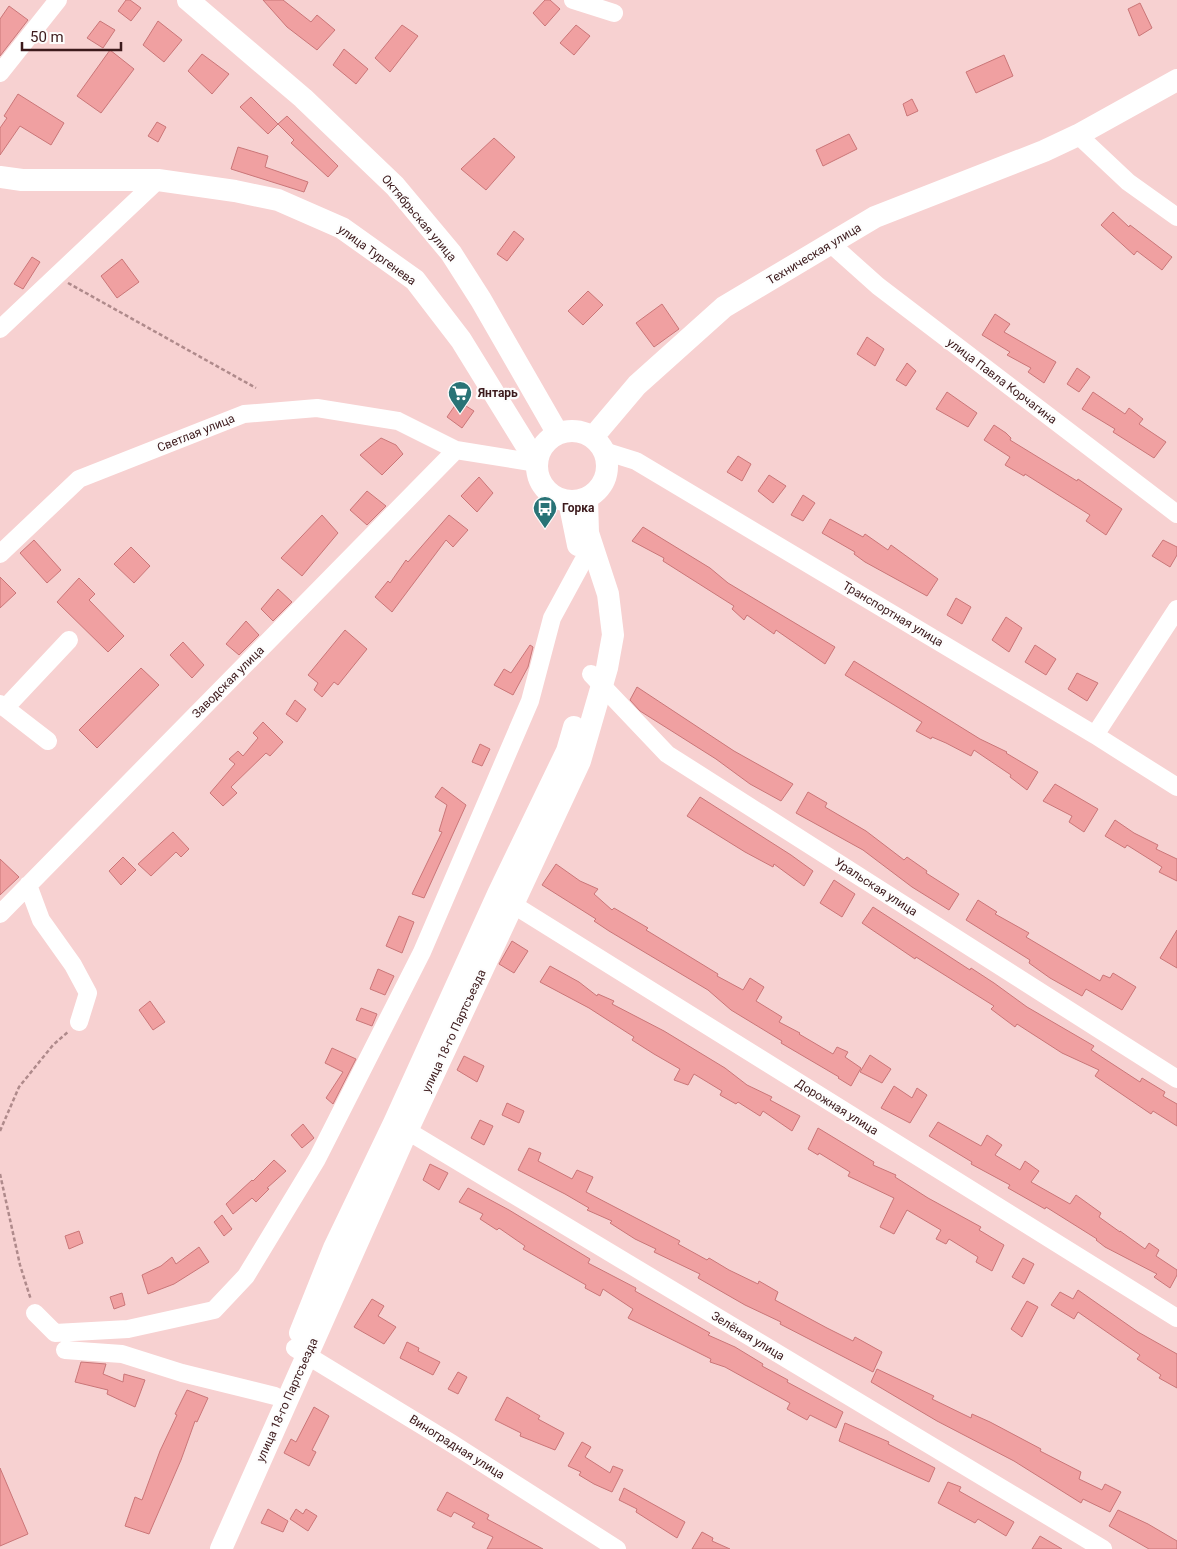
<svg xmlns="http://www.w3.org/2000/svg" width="1177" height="1549" viewBox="0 0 1177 1549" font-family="Roboto,sans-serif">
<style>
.building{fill:#f0a0a1;stroke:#ca7678}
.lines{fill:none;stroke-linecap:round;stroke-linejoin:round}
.path{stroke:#af8a8b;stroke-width:2.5;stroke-dasharray:4 2.5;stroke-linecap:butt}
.minor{stroke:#fff;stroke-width:18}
.major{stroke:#fff;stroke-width:22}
.labels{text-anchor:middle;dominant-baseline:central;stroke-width:4.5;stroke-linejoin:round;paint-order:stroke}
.street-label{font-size:12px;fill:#3c1a1c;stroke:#fdfdfd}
.poi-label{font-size:12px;font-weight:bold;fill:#3c1a1c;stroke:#fdfdfd;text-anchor:start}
</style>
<rect width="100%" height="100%" fill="#f7d1d1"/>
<path class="building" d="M126 0H130L141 8 131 21 118 11Z
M263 0H283L311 22 317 15 335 30 317 50 287 27Z
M545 0H550L560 9 545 26 533 13Z
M1140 3 1152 28 1139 36 1128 9Z
M9 6 28 20 0 56V19Z
M100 21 115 30 103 48 87 38Z
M158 21 182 40 164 62 143 45Z
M402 25 418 36 390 72 375 58Z
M576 25 590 36 574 55 560 43Z
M344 49 368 69 356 84 333 65Z
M110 50 134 69 101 113 77 96Z
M202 54 229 74 212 94 188 71Z
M1004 55 1013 76 976 93 966 72Z
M18 94 64 123 51 145 20 126 0 155V128L7 118 4 116Z
M251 97 278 124 268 134 240 107Z
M912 99 918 111 907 116 903 104Z
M287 116 338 166 328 177 291 143 294 140 278 124Z
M157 122 166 127 158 142 148 136Z
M849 134 857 149 823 166 816 150Z
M494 138 515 157 486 190 461 169Z
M238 147 268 156 265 167 308 182 304 192 231 169Z
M1113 212 1129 227 1130 225 1172 257 1162 270 1137 251 1134 255 1101 225Z
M514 231 524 239 507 261 497 254Z
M32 257 40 262 23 289 14 284Z
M122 259 139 282 117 298 101 276Z
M588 291 603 305 583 325 568 311Z
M662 304 679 329 654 347 636 323Z
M995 314 1010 324 1004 332 1056 362 1044 383 1028 372 1031 368 1007 355 1010 352 982 335Z
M867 337 884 349 875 366 857 354Z
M907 363 916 371 906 386 896 380Z
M1077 368 1090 377 1079 392 1067 384Z
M947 392 977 413 968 427 936 409Z
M1093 392 1125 414 1129 408 1143 419 1139 424 1166 442 1154 458 1113 432 1115 429 1082 409Z
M458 401 474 411 462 428 447 417Z
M994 425 1006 433 1011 438 1010 440 1077 481 1078 479 1122 509 1106 535 1086 521 1090 515 1025 474 1024 476 1005 465 1010 457 984 440Z
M381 438 396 445 403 454 382 475 360 455Z
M738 456 751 464 742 481 727 472Z
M769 475 786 486 773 503 758 491Z
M479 477 493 493 477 512 461 496Z
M367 491 386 506 367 525 350 510Z
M803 495 815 503 803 521 791 515Z
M322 515 338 533 302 576 281 558Z
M449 515 468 530 453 547 446 540 392 612 375 597 388 581 390 583 406 560 408 562Z
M830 519 863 537 865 534 888 550 891 545 938 579 927 596 865 562 854 554 855 552 822 533Z
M643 527 710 568 728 583 835 647 825 664 776 630 774 634 747 615 744 620 732 609 734 606 663 561 664 558 632 541Z
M34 540 61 570 47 583 20 553Z
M1163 540 1177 547V555L1170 567 1152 556Z
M131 547 150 566 134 583 114 564Z
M0 577 16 593 0 608Z
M79 578 95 594 89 600 124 636 108 652 57 602Z
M278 589 292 602 273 621 261 609Z
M956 598 971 607 962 624 947 615Z
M1006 617 1022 628 1009 652 992 640Z
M246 621 259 635 239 655 226 644Z
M345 630 367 649 338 685 334 682 322 697 314 690 318 683 308 675Z
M183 642 204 665 192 678 170 655Z
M530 645 533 647 528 667 513 695 494 685 504 669 511 673Z
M1035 645 1056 659 1046 675 1025 662Z
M854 661 980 739 1007 752 1006 753 1038 772 1027 790 1010 777 1011 775 974 750 971 756 946 743 932 737 931 739 916 731 922 722 845 675Z
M141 668 159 685 97 748 79 730Z
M1077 673 1098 683 1087 701 1068 689Z
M637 687 734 751 793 784 781 801 750 784 716 759 640 711 630 700Z
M295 700 306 709 297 722 286 714Z
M263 722 283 742 270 756 266 753 231 787 237 793 223 806 210 793 235 764 229 759 238 751 243 756 258 738 253 733Z
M480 744 490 749 482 766 472 762Z
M1055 784 1098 809 1084 832 1069 822 1072 816 1043 801Z
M442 787 466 805 424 898 412 894 442 832 439 831 447 805 435 797Z
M808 792 827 803 825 807 866 831 904 860 907 857 927 871 926 873 959 894 949 910 912 887 863 850 796 813Z
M700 797 791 855 813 871 804 886 774 864 773 867 745 852 687 816Z
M1115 820 1134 833 1158 845 1156 849 1177 859V881L1159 872 1162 867 1127 845 1125 848 1105 836Z
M173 832 189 849 181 857 176 852 151 876 138 864Z
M123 857 136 870 121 885 109 871Z
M0 859 19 877 0 895Z
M556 864 580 881 598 889 594 894 612 910 614 908 648 928 646 930 718 974 717 976 743 990 750 978 764 987 756 1001 782 1017 779 1022 800 1033 799 1034 833 1054 837 1047 848 1052 845 1057 861 1068 851 1086 838 1078 839 1077 781 1043 782 1041 731 1010 708 990 609 931 594 921 596 919 542 885Z
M834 880 855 894 842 917 820 903Z
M978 900 997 912 995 914 1029 933 1026 937 1100 981 1103 975 1110 978 1113 973 1136 987 1122 1010 1086 989 1082 996 1050 978 1029 963 1030 960 966 920Z
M873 907 970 970 971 968 994 983 1027 1007 1094 1046 1091 1050 1140 1082 1142 1078 1165 1092 1163 1096 1177 1104V1126L1153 1111 1151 1114 1095 1076 1099 1070 1062 1053 1017 1024 1015 1027 991 1009 994 1006 916 957 915 959 862 923Z
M399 916 414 922 402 953 386 946Z
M1177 930V968L1160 958Z
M512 941 528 951 514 973 499 964Z
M550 966 579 982 597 996 598 994 614 1001 612 1004 664 1031 725 1068 747 1085 772 1097 770 1100 800 1116 792 1131 763 1111 760 1116 738 1102 736 1104 720 1095 722 1091 694 1074 688 1085 674 1080 680 1069 654 1054 632 1040 634 1037 589 1008 540 982Z
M378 969 394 976 385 995 370 989Z
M150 1001 165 1022 153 1030 139 1010Z
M361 1008 377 1014 372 1026 356 1020Z
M332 1048 356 1059 333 1104 326 1098 343 1072 325 1063Z
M870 1055 891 1069 882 1083 860 1072Z
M464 1056 484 1066 477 1082 457 1070Z
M894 1086 912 1098 917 1088 927 1095 910 1123 881 1108Z
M507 1103 524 1111 519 1123 502 1115Z
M480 1120 493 1126 484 1145 471 1138Z
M938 1122 981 1146 987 1135 1002 1145 995 1155 1020 1170 1025 1161 1039 1171 1031 1182 1070 1204 1076 1195 1101 1213 1099 1217 1120 1232V1231L1145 1249 1149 1243 1159 1250 1156 1256 1177 1270V1275L1170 1288 1154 1277 1157 1274 1105 1247 1096 1240 1097 1239 1046 1207 1045 1209 1008 1188 1010 1185 971 1164 972 1162 929 1136Z
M303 1124 314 1138 302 1148 291 1135Z
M818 1128 874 1162 873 1165 896 1175 895 1177 928 1198 981 1227 979 1230 1004 1245 992 1271 976 1262 978 1257 949 1239 946 1244 936 1239 941 1230 907 1210 894 1234 880 1227 894 1198 848 1176 850 1172 819 1153 818 1155 808 1149Z
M529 1148 541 1153 538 1161 572 1179 577 1170 593 1177 586 1192 680 1241 678 1244 707 1260 709 1258 729 1270 758 1284 759 1281 778 1292 775 1300 827 1328 853 1341 855 1337 882 1352 873 1372 780 1324 781 1322 745 1305 698 1278 700 1274 654 1252 656 1249 635 1239 610 1223 612 1221 587 1210 589 1208 565 1194 518 1170Z
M274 1160 286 1171 267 1188 269 1189 256 1202 252 1198 233 1214 226 1204 252 1180 253 1181Z
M430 1164 448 1173 439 1190 423 1180Z
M468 1188 509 1210 590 1259 588 1263 636 1288 635 1291 710 1333 708 1335 735 1347 763 1364 762 1366 788 1380 787 1382 843 1412 836 1428 810 1415 807 1420 787 1409 790 1403 725 1367 710 1362 711 1359 683 1345 628 1318 633 1309 603 1289 600 1296 585 1288 586 1285 523 1249 525 1246 499 1228 497 1230 480 1219 483 1214 459 1202Z
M222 1215 232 1229 224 1236 214 1222Z
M79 1231 83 1243 69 1249 65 1236Z
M199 1247 209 1262 174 1284 148 1294 142 1275 161 1266 172 1257 176 1264Z
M1023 1258 1034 1264 1024 1284 1012 1277Z
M1078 1290 1138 1332 1177 1354V1388L1159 1378 1161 1375 1137 1359 1140 1355 1078 1312 1074 1319 1051 1305 1060 1292 1073 1299Z
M122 1293 125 1305 114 1309 110 1297Z
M372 1299 384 1306 378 1316 396 1327 384 1344 354 1327Z
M1027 1301 1038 1307 1022 1337 1011 1329Z
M407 1342 419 1348 418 1351 440 1362 433 1375 400 1358Z
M81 1362 106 1364 103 1374 123 1382 124 1374 145 1380 135 1407 107 1394 108 1390 75 1382Z
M877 1369 934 1396 932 1399 971 1418 972 1414 990 1422 1041 1449 1040 1451 1081 1472 1079 1479 1102 1490 1105 1484 1121 1492 1110 1512 1083 1499 1081 1503 1014 1461 937 1421 871 1382Z
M458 1372 467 1377 458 1394 448 1389Z
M187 1390 208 1398 197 1422 195 1421 181 1460 149 1534 125 1526 135 1497 142 1500 160 1451 177 1415 175 1414Z
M507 1397 540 1416 538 1419 564 1433 555 1450 520 1436 521 1433 495 1420Z
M314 1407 329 1416 312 1450 316 1452 309 1466 284 1453 291 1439 296 1442Z
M845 1423 889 1442 888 1444 935 1468 929 1482 839 1441Z
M582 1442 591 1447 585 1457 610 1473 613 1466 623 1470 612 1492 594 1484 579 1475 581 1472 568 1466Z
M0 1468 28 1534 0 1546Z
M948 1482 961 1487 959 1491 1014 1522 1006 1536 978 1519 975 1523 938 1503Z
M624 1488 685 1522 677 1538 636 1512 637 1509 619 1500Z
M447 1492 489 1515 487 1519 543 1549H487L493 1537 472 1527 475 1523 454 1512 451 1517 437 1510Z
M268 1509 288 1521 283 1532 261 1523Z
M296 1509 303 1514 306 1509 317 1516 308 1531 290 1519Z
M1118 1510 1148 1524 1177 1541V1549H1149L1109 1526Z
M702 1532 713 1538 712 1541 730 1549H692Z
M1040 1536 1062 1549H1032Z"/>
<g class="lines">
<path class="path" d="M68 283 256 388
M0 1131 19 1087 53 1045 69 1031
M0 1174 20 1265 31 1300"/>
<path class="minor" d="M573 0 614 13
M0 73 58 0
M1078 135 1128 182 1177 217
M831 244 878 286 1177 514
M0 329 158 180
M604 451 636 461 1095 735 1177 787
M0 554 79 479 244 414 317 408 398 421 456 450 537 463
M591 674 667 754 1177 1079
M0 704 48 741
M5 708 69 640
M1095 735 1177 609
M28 885 41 920 73 965 88 993 79 1022
M504 899 1177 1318
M0 914 456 450
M396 1124 1103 1549
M35 1313 55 1333 128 1329 214 1310 246 1276 317 1159 422 952 530 701 552 618 583 561
M295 1348 451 1443 617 1549
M65 1350 122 1354 182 1373 275 1396"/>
<path class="major" d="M188 0 303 98 395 186 451 253 481 300 558 434
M0 177 22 180H158L235 191 278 200 342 228 415 280 461 340 537 463
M537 466a35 35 0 1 1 70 0a35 35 0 1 1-70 0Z
M593 437 637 385 724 307 875 217 1044 151 1078 135 1177 80
M569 501 578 545
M300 1333 334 1248 394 1123 498 894 567 751 574 727
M221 1549 407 1131 580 761 607 668 613 635 608 594 588 533 587 498"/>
</g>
<defs>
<g id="supermarket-pin" transform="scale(1.25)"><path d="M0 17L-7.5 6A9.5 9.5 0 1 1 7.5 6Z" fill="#297376" stroke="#fdfdfd"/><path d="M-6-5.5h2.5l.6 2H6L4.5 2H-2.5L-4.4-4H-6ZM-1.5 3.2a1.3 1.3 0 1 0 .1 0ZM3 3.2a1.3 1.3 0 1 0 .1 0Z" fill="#fff"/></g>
<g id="bus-pin" transform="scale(1.25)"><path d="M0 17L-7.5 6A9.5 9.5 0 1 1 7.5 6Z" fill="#297376" stroke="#fdfdfd"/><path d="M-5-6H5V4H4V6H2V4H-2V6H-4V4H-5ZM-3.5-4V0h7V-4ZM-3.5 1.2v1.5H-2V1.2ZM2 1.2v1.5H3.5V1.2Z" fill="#fff"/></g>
</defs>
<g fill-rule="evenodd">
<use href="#supermarket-pin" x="460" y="393"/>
<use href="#bus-pin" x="545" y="508"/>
</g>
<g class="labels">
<g class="street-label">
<text transform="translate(419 218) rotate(50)">Октябрьская улица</text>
<text transform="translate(814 254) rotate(-31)">Техническая улица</text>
<text transform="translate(377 255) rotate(36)">улица Тургенева</text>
<text transform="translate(1002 381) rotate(37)">улица Павла Корчагина</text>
<text transform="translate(196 433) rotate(-22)">Светлая улица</text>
<text transform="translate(893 614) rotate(31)">Транспортная улица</text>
<text transform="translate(228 682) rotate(-45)">Заводская улица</text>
<text transform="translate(876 887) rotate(33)">Уральская улица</text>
<text transform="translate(454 1031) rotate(-65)">улица 18-го Партсъезда</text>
<text transform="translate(837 1107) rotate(32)">Дорожная улица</text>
<text transform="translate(748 1336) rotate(31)">Зелёная улица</text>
<text transform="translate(287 1400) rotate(-66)">улица 18-го Партсъезда</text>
<text transform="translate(457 1447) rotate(32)">Виноградная улица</text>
</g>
<g class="poi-label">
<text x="478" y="393">Янтарь</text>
<text x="562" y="508">Горка</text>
</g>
</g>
<path d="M22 42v8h99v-8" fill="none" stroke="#3c1a1c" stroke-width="2.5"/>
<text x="30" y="42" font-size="15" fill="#3c1a1c" stroke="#fdfdfd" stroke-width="4" paint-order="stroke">50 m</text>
</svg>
